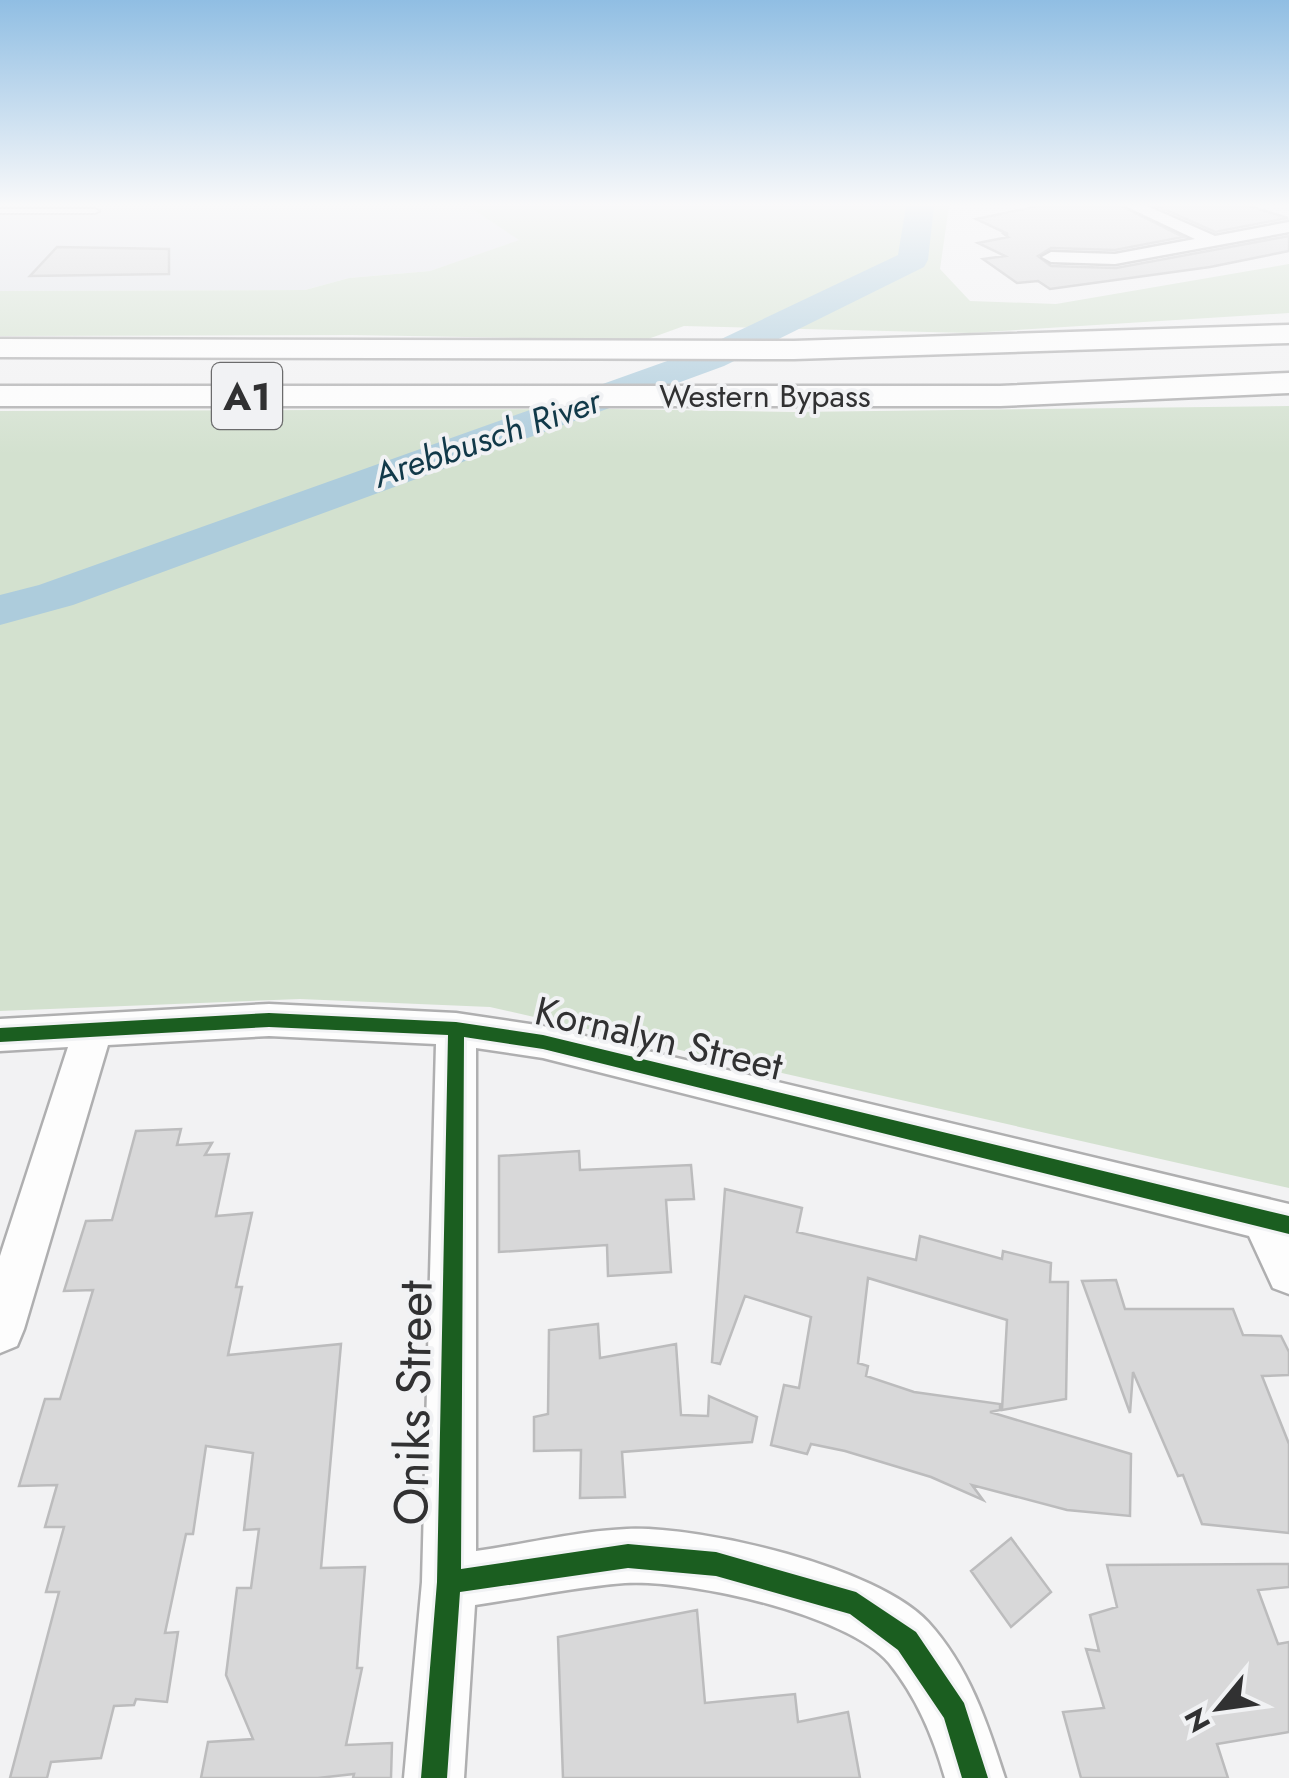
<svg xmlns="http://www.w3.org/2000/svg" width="1289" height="1778" viewBox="0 0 1289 1778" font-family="Jost,sans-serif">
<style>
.built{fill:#e2e4e9}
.green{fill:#d3e1cf}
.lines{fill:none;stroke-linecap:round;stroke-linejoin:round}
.river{fill:#adccdc;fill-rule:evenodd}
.building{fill:#d8d8d9;stroke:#bcbcbd;stroke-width:2.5}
.lane-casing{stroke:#afafb0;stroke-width:4}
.street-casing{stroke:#afafb0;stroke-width:5}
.highway-casing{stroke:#afafb0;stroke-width:5}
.lane{fill:#fdfdfd;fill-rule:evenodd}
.street{fill:#fdfdfd;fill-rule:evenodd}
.highway{fill:#fdfdfd;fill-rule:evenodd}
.cycleway-casing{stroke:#f1f2f4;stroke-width:6}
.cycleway{fill:#1b5e20;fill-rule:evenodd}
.labels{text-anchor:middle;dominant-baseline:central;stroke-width:8;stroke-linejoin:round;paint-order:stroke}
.far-street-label{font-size:32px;fill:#313132;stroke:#f1f2f4}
.far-water-label{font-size:35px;font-style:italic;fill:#113949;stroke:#f1f2f4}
.shield{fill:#f1f2f4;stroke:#6b6b6c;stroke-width:2.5}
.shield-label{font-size:38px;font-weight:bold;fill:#313132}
.street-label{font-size:40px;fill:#313132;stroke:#f1f2f4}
.near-street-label{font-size:48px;fill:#313132;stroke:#f1f2f4}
</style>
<rect width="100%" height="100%" fill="#f2f2f3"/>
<path class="built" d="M0 206H468L520 240 430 271 349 278 305 290 0 291Z"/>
<path class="green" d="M468 206H949L940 269 970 301 1056 304 1289 264V313L970 333 684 326 648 339 628 340 352 335 0 336V291L305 290 349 278 430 271 519 240Z
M1289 406V1188L490 1007 300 999 0 1011V411L612 409 794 412Z"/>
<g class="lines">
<path class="river" d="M906 206H934L928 260 924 267 724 366 73 605 0 625V595L39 585 698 350 898 255Z"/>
</g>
<path class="building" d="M1039 206H1121L1183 237 1115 250 1051 248 1038 256 1051 266 1116 268 1289 236V251L1210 267 1050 289 1038 281 1017 283 983 259 1005 256 978 243 1008 237 1004 234H1008L976 219Z
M1157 206H1249L1288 218 1215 232Z
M57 247 169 249V274L30 276Z
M181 1129 177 1145 212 1143 205 1155 229 1154 216 1216 252 1213 236 1287H242L228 1355 341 1344 321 1568 365 1567 357 1668H362L346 1745 392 1743 391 1778H353L354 1774 318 1778H201L208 1742 253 1739 226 1675 237 1588H251L259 1529 244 1530 253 1453 206 1446 193 1534H186L165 1633 178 1632 167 1702 136 1699 134 1705 114 1706 101 1758 51 1762 47 1778H10L59 1592H46L64 1527H45L57 1485 19 1486 45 1399H60L93 1290 64 1291 86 1221 112 1220 136 1131Z
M579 1151 580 1170 691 1165 694 1199 666 1200 671 1272 608 1276 607 1245 499 1252V1156Z
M725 1189 802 1208 797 1232 916 1260 920 1236 1002 1259 1003 1251 1051 1263 1050 1282H1068L1066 1399 1002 1410 1007 1320 868 1278 858 1363 868 1366 866 1376 914 1392 1000 1404V1410L990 1412 1131 1454 1130 1516 1067 1510 972 1485 983 1500 931 1477 845 1451 811 1444 807 1454 771 1445 784 1385 799 1388 811 1317 745 1296 720 1364 712 1362Z
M1116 1280 1125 1309H1233L1243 1335 1281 1336 1289 1352V1375L1262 1376 1289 1444V1533L1202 1524 1183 1475 1178 1476 1133 1372 1130 1413 1082 1281Z
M598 1324 600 1358 676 1344 681 1415 708 1416 709 1396 757 1417 752 1442 622 1452 625 1497 580 1498 581 1450 534 1451V1417L548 1414 549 1330Z
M1011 1538 1051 1592 1011 1627 971 1571Z
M1289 1564V1587L1258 1590 1278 1644 1289 1642V1732L1217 1744 1228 1778H1081L1063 1712 1104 1708 1086 1649 1099 1651 1090 1615 1117 1607 1107 1565Z
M697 1610 705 1703 795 1694 798 1722 848 1712 860 1778H563L558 1637Z"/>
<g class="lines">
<g class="lane-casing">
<path id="lane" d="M0 209H95L99 211 95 213H0Z"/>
</g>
<g class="street-casing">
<path id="street" d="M1125 206H1147L1215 236 1289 222V232L1115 264 1051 262 1042 257 1051 252 1115 254 1195 239Z
M269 1004 456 1013 543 1026 1289 1204V1294L1273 1288 1249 1236 543 1058 476 1048V1551C526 1544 577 1531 627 1529 702 1526 877 1567 928 1622 969 1667 987 1722 1005 1778H945C933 1736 917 1698 889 1663 848 1614 688 1579 625 1583 575 1587 524 1598 475 1605L464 1778H404L422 1582 436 1044 269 1036 108 1045 24 1329 17 1346 0 1353V1256L68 1047 0 1051V1019Z"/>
</g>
<g class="highway-casing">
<path id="highway" d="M1289 325V343L794 359 0 357V339L794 341Z
M1289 373V393L1000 406H0V386H1000Z"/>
</g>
<use href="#lane" class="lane"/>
<use href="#street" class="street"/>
<use href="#highway" class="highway"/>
<g class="cycleway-casing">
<path id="cycleway" d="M269 1013 456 1022 543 1035 1289 1216V1234L543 1049 464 1037 461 1569 628 1544 716 1552 856 1592 916 1632 964 1703 988 1778H962L944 1718 898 1650 850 1614 716 1576 628 1568 460 1592 447 1778H421L437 1582 448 1035 269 1027 0 1042V1028Z"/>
</g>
<use href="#cycleway" class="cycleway"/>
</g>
<linearGradient id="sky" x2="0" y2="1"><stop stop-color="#90bee3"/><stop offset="0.45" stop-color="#f9f9fa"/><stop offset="1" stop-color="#f9f9fa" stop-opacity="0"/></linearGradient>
<rect width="1289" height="455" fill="url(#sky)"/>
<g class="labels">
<g class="far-street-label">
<text x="765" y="396">Western Bypass</text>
</g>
<g class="far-water-label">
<text transform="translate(487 438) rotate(-19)">Arebbusch River</text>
</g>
<rect class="shield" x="212" y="363" width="70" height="66" rx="8"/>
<g class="shield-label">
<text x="247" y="396">A1</text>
</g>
<g class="street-label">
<text transform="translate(659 1038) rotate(13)">Kornalyn Street</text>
</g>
<g class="near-street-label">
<text transform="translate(413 1403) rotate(-89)">Oniks Street</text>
</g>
</g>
<g transform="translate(1219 1708) rotate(241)" stroke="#f1f2f4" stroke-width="8" paint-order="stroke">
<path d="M0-8L18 38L0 25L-18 38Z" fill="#313132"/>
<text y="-15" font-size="28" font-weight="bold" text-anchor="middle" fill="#313132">N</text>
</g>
</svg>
